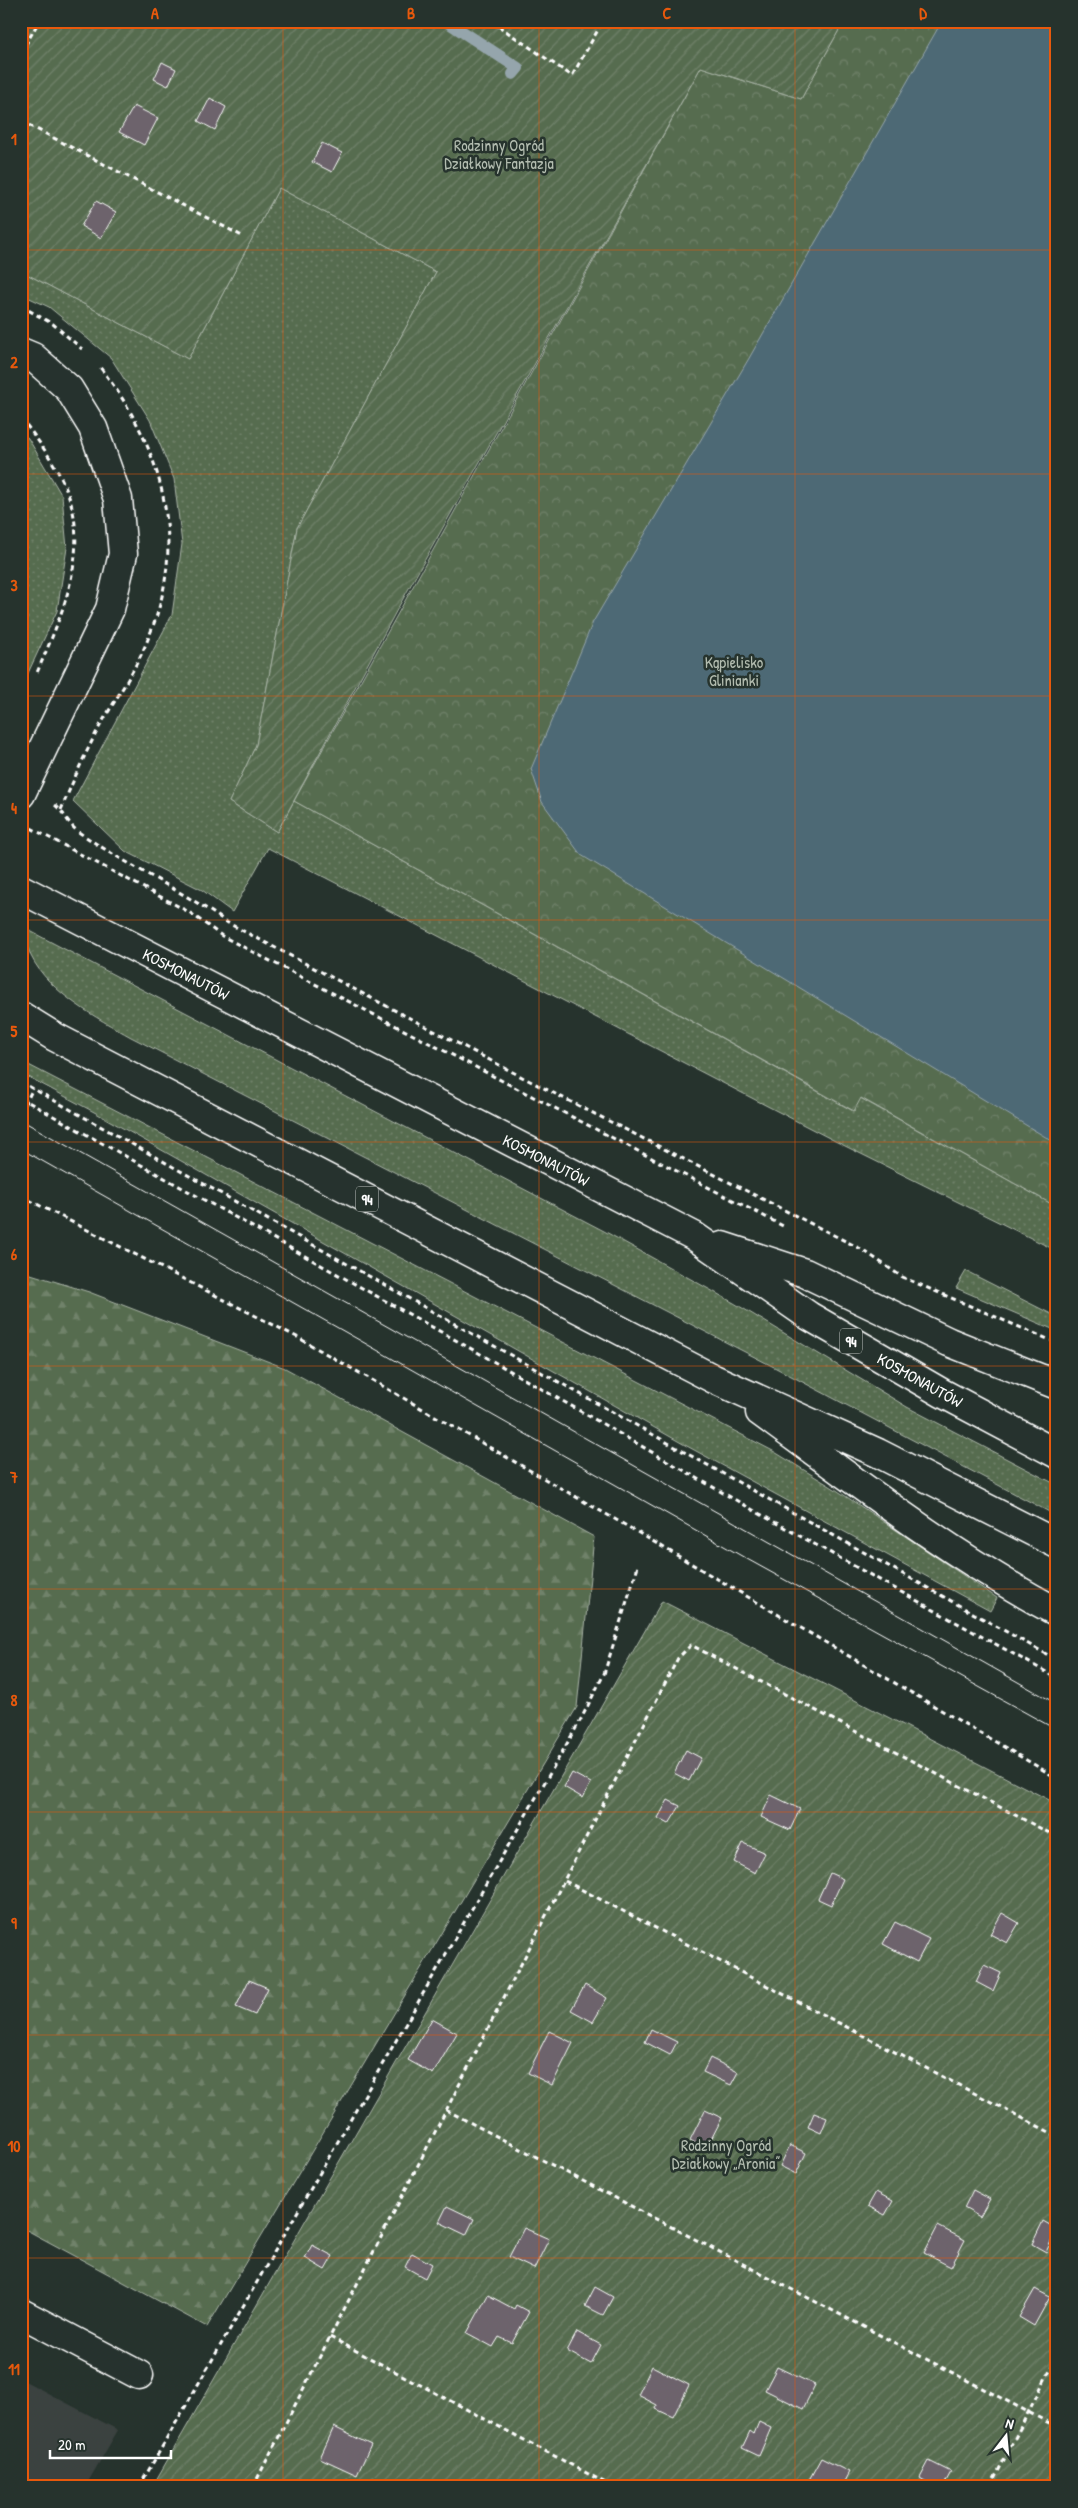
<svg xmlns="http://www.w3.org/2000/svg" width="1078" height="2508" viewBox="0 0 1078 2508" font-family="'Patrick Hand',sans-serif">
<style>
.built{fill:#3b4240}
.grass{fill:url(#grass-dots);stroke:#abb6a8}
.forest{fill:url(#forest-firs);stroke:#abb6a8}
.park{fill:url(#park-crowns);stroke:#abb6a8}
.garden{fill:url(#garden-furrows);stroke:#abb6a8}
.water{fill:#4e6974;stroke:#95a5ac}
.lines{fill:none;stroke-linecap:round;stroke-linejoin:round}
.stream{stroke:#95a5ac;stroke-width:12}
.building{fill:#6d646c;stroke:#fff}
.street-casing{stroke:#fff;stroke-width:31}
.primary-casing{stroke:#fff;stroke-width:31}
.path{stroke:#fff;stroke-width:3;stroke-dasharray:5 4;stroke-linecap:butt}
.street{stroke:#26332d;stroke-width:28}
.primary{stroke:#26332d;stroke-width:28}
.tram{stroke:#fff;stroke-width:1}
.grid{fill:none;stroke:#e8590c;stroke-width:1;stroke-opacity:0.55}
.labels{text-anchor:middle;dominant-baseline:central;stroke-width:5;stroke-linejoin:round;paint-order:stroke}
.shield{fill:#26332d;stroke:#bec2c0;stroke-width:1}
.shield-label{font-size:15px;font-weight:bold;fill:#fff}
.park-label{font-size:16px;fill:#b3bdb0;stroke:#26332d}
.street-label{font-size:16px;fill:#fff;stroke:#26332d}
.neatline{fill:none;stroke:#e8590c;stroke-width:2}
.grid-label{font-size:16px;text-anchor:middle;font-weight:bold;fill:#e8590c}
</style>
<defs>
<pattern id="grass-dots" width="8" height="8" patternUnits="userSpaceOnUse" patternTransform="scale(1.25)"><rect width="8" height="8" fill="#576c50"/><path d="M2 2h.1M6 6h.1" fill="none" stroke="#70826a" stroke-width="1.8" stroke-linecap="round"/></pattern>
<pattern id="forest-firs" width="22" height="20" patternUnits="userSpaceOnUse" patternTransform="scale(1.25)"><rect width="22" height="20" fill="#576c50"/><path d="M5 1l3.5 6h-7zM16 11l3.5 6h-7z" fill="#70826a"/></pattern>
<pattern id="park-crowns" width="20" height="18" patternUnits="userSpaceOnUse" patternTransform="scale(1.25)"><rect width="20" height="18" fill="#576c50"/><path d="M2 6a3 3 0 1 1 6 0M12 15a3 3 0 1 1 6 0" fill="none" stroke="#70826a"/></pattern>
<pattern id="garden-furrows" width="10" height="10" patternUnits="userSpaceOnUse" patternTransform="scale(1.25)"><rect width="10" height="10" fill="#576c50"/><path d="M-1 1l2-2M0 10L10 0M9 11l2-2" fill="none" stroke="#70826a"/></pattern>
</defs>
<rect width="100%" height="100%" fill="#26332d"/>
<filter id="ink" filterUnits="userSpaceOnUse"><feTurbulence type="fractalNoise" baseFrequency=".02" numOctaves="2"/><feDisplacementMap in="SourceGraphic" scale="10" xChannelSelector="R" yChannelSelector="G"/><feConvolveMatrix kernelMatrix="1 2 1 2 8 2 1 2 1" color-interpolation-filters="sRGB"/></filter>
<g filter="url(#ink)">
<path class="built" d="M21 2379 118 2430 85 2487H21Z"/>
<path class="grass" d="M279 188 436 272 297 528 256 745 229 802 277 832 294 801 853 1111 860 1098 1057 1207V1251L835 1141 268 848 232 912 202 890 125 851 73 801 172 615 182 544 174 479 150 420 111 358 49 307 21 294V271L188 359Z
M21 432 28 438 62 496 67 548 57 611 21 688Z
M30 931 604 1231 734 1303 907 1407 1057 1485V1516L776 1368 131 1037C97 1018 49 993 31 956 28 949 26 941 23 934Z
M21 1061 773 1451 835 1489 997 1598 990 1611 685 1445 96 1113 21 1073Z
M966 1271 1057 1317V1331L956 1288Z"/>
<path class="forest" d="M21 1271 89 1292 285 1368 594 1537 577 1707 207 2327 21 2227Z"/>
<path class="park" d="M844 21H1057V1207L861 1098 854 1111 294 801 701 67 801 99Z"/>
<path class="garden" d="M21 21H844L801 99 701 67 399 606 277 832 229 802 256 745 297 528 436 272 279 188 188 359 21 271Z
M662 1601 1057 1804V2487H152Z"/>
<path class="water" d="M942 21H1057V1144L581 855 542 802 531 769 593 622 748 360Z"/>
<g class="lines">
<path class="stream" d="M446 21 518 68 513 74"/>
</g>
<path class="building" d="M162 62 176 69 168 86 154 79Z
M210 98 226 107 215 130 198 121Z
M134 106 158 118 144 145 119 132Z
M322 143 342 153 332 172 312 162Z
M96 201 116 212 101 238 81 226Z
M686 1750 701 1758 689 1781 674 1773Z
M572 1773 591 1783 583 1798 564 1787Z
M771 1795 800 1809 790 1830 761 1817Z
M668 1800 680 1806 669 1824 658 1818Z
M743 1843 765 1853 755 1873 734 1862Z
M830 1873 843 1879 831 1905 818 1899Z
M1002 1913 1019 1923 1007 1943 990 1934Z
M895 1922 929 1939 917 1962 883 1944Z
M984 1965 1001 1973 993 1991 976 1982Z
M249 1980 268 1988 255 2015 236 2007Z
M585 1985 607 1998 593 2022 571 2010Z
M432 2019 457 2033 433 2074 408 2060Z
M651 2029 677 2042 670 2055 645 2042Z
M549 2031 573 2043 552 2085 528 2073Z
M710 2058 738 2072 731 2085 703 2072Z
M705 2110 722 2118 706 2149 690 2140Z
M814 2113 827 2118 821 2133 808 2127Z
M790 2145 806 2153 796 2174 780 2166Z
M973 2190 990 2199 980 2217 964 2208Z
M876 2192 893 2201 885 2215 868 2206Z
M447 2206 474 2219 466 2235 439 2222Z
M1043 2221 1057 2229 1046 2252 1032 2244Z
M938 2226 965 2240 951 2267 924 2253Z
M524 2228 549 2239 534 2269 509 2257Z
M312 2245 333 2256 325 2270 305 2258Z
M412 2253 432 2264 425 2278 405 2267Z
M595 2287 613 2297 603 2315 585 2306Z
M1035 2289 1050 2297 1034 2326 1019 2317Z
M488 2295 514 2309 516 2305 529 2312 512 2343 499 2337 493 2347 467 2333Z
M577 2332 601 2345 591 2364 567 2351Z
M652 2366 689 2385 673 2417 656 2409 657 2405 638 2395Z
M777 2367 815 2385 803 2409 765 2390Z
M759 2422 771 2428 759 2456 742 2448 750 2431 754 2434Z
M334 2427 371 2445 357 2475 320 2458Z
M821 2458 849 2472 841 2487H805Z
M929 2461 951 2472 943 2487H935L920 2478Z
M306 2478 322 2487H302Z
M407 2481 418 2487H404Z"/>
<g class="lines">
<g class="street-casing">
<path id="street" d="M21 352 33 357 69 389 93 428 118 499 123 554 110 609 21 794
M21 2313 139 2375"/>
</g>
<g class="primary-casing">
<path id="primary" d="M21 889 694 1236 809 1316 942 1393 1057 1454
M21 1016 55 1037 714 1379 878 1453 1057 1544
M722 1246 805 1273 949 1342 1057 1385
M760 1412C856 1482 952 1556 1057 1612"/>
</g>
<path class="path" d="M491 21 572 76 603 21
M21 53 39 21
M21 121 242 236
M21 306 53 324 82 349
M21 418C41 444 64 474 72 507 86 565 58 623 36 675
M55 805C65 813 68 825 80 833 128 866 181 890 228 923L524 1078 863 1250 902 1277 1057 1343
M61 810C73 781 86 751 101 724 118 695 138 666 150 634 189 538 161 444 99 366
M31 828 189 912 222 936 785 1227
M21 1082 1057 1660
M21 1098 477 1352 760 1514 1057 1678
M21 1113 33 1088
M21 1196 297 1337 632 1529 1057 1778
M565 1881 1057 2136
M446 2110 1057 2427
M330 2337 613 2487
M139 2487 580 1721 604 1674 638 1566
M253 2487 678 1658 691 1645 1057 1837
M990 2487 1057 2356"/>
<use href="#street" class="street"/>
<use href="#primary" class="primary"/>
<path class="tram" d="M21 1120 1057 1704
M21 1149 747 1559 1057 1730"/>
</g>
</g>
<path class="grid" d="M283 21V2487M539 21V2487M795 21V2487M21 250H1057M21 474H1057M21 696H1057M21 920H1057M21 1142H1057M21 1366H1057M21 1589H1057M21 1812H1057M21 2035H1057M21 2258H1057"/>
<g class="labels">
<g class="shield">
<rect x="356" y="1186.5" width="22" height="25" rx="4"/>
<rect x="840" y="1328.5" width="22" height="25" rx="4"/>
</g>
<g class="shield-label">
<text x="367" y="1199">94</text>
<text x="851" y="1341">94</text>
</g>
<g class="park-label">
<text x="499" y="145">Rodzinny Ogród<tspan x="499" dy="18">Działkowy Fantazja</tspan></text>
<text x="734" y="662">Kąpielisko<tspan x="734" dy="18">Glinianki</tspan></text>
<text x="726" y="2145">Rodzinny Ogród<tspan x="726" dy="18">Działkowy „Aronia”</tspan></text>
</g>
<g class="street-label">
<text transform="translate(186 974) rotate(27)">KOSMONAUTÓW</text>
<text transform="translate(546 1160) rotate(27)">KOSMONAUTÓW</text>
<text transform="translate(920 1380) rotate(29)">KOSMONAUTÓW</text>
</g>
</g>
<rect width="1078" height="2508" fill="none" stroke="#26332d" stroke-width="55"/>
<g transform="translate(1006 2436) rotate(16)" stroke="#26332d" stroke-width="4" paint-order="stroke">
<path d="M0-4L9 19L0 12L-9 19Z" fill="#ffffff"/>
<text y="-8" font-size="14" font-weight="bold" text-anchor="middle" fill="#ffffff">N</text>
</g>
<path d="M50 2450v8h121v-8" fill="none" stroke="#ffffff" stroke-width="2.5"/>
<text x="58" y="2450" font-size="15" fill="#ffffff" stroke="#26332d" stroke-width="4" paint-order="stroke">20 m</text>
<rect x="28" y="28" width="1022" height="2452" class="neatline"/>
<g class="grid-label">
<text x="155" y="19">A</text>
<text x="411" y="19">B</text>
<text x="667" y="19">C</text>
<text x="923" y="19">D</text>
<text x="14" y="145">1</text>
<text x="14" y="368">2</text>
<text x="14" y="591">3</text>
<text x="14" y="814">4</text>
<text x="14" y="1037">5</text>
<text x="14" y="1260">6</text>
<text x="14" y="1483">7</text>
<text x="14" y="1706">8</text>
<text x="14" y="1929">9</text>
<text x="14" y="2152">10</text>
<text x="14" y="2375">11</text>
</g>
</svg>
